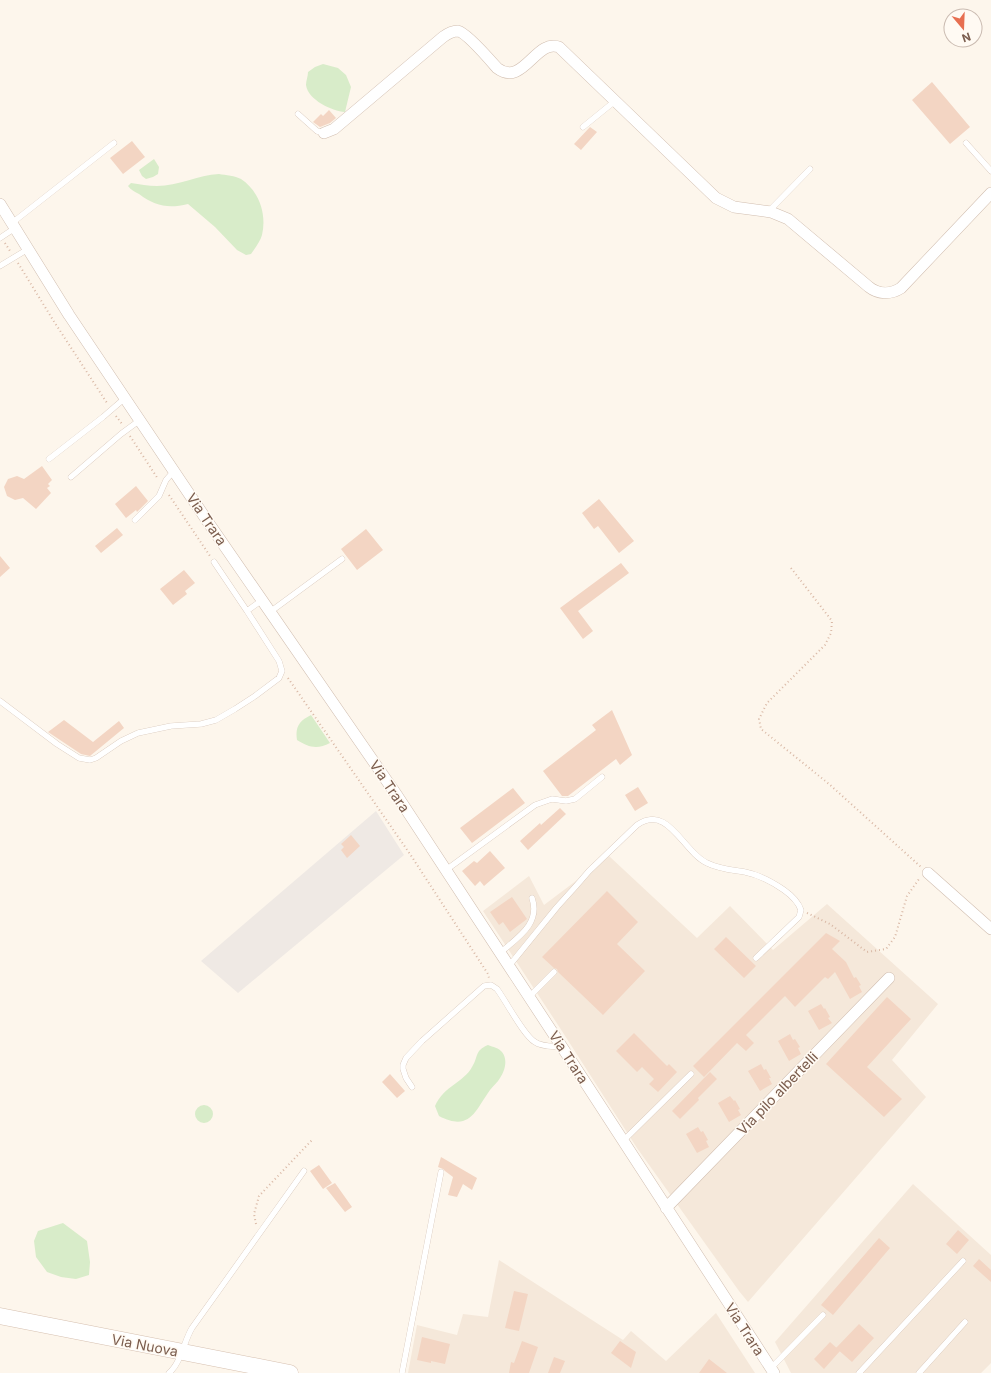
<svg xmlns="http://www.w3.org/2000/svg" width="991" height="1373" viewBox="0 0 991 1373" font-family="Inter,sans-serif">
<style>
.residential{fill:#f5e8da}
.industrial{fill:#efe9e4}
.green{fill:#d8ecc9}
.building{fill:#f3d5c3}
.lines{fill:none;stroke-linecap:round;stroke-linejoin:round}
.service-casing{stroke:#d1beb0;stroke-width:6}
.minor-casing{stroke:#d1beb0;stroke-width:12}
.secondary-casing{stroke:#d6c0b0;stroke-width:17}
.path{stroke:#d9b8a5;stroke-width:2;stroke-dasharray:1 3;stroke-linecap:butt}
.service{stroke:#fff;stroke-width:5.5}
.minor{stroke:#fff;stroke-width:11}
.secondary{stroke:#fff;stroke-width:16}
.labels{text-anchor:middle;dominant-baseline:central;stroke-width:3;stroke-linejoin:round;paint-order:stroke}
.street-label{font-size:14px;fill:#7a5c4d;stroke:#fffaf3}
</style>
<rect width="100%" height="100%" fill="#fdf6ec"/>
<path class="residential" d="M609 856 697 938 730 906 773 950 827 904 938 1004 892 1060 926 1097 748 1302 739 1291 637 1148 560 1028 483 911 529 876 544 905Z
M913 1184 991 1255V1363L981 1373H791L775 1342Z
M499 1260 623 1340 631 1331 666 1361 716 1313 755 1373H408L417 1325 457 1335 463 1314 488 1317Z"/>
<path class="industrial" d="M376 811 404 855 238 993 201 961Z"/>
<path class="green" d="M323 64 338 68 346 75 351 87 345 112C332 111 308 100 306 85 306 81 308 76 308 72L315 67Z
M154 159 159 167 158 174 153 177 146 179 142 176 139 170Z
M219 174C226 175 235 176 241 179 259 191 267 214 262 235 260 242 255 248 251 254L246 255 237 250 215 227 188 204C168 209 155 206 139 194 135 192 131 190 128 186L131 183C140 184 148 186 157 186 178 186 198 175 219 174Z
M311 715 330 743C317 750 308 747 297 740 295 727 299 721 311 715Z
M488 1045C493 1047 499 1048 502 1052 508 1059 505 1071 500 1078 498 1082 493 1086 490 1090 475 1111 470 1132 439 1116L435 1106C444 1086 464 1082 472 1067 479 1056 474 1051 488 1045Z
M195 1114a9 9 0 1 1 18 0a9 9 0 1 1-18 0Z
M63 1223 87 1241 90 1262 89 1275 76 1279 61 1277 47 1272 36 1257 34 1241 38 1231Z"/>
<path class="building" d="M932 82 970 127 950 144 912 100Z
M329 110 336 118 330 123 320 127 313 122 321 114 323 116Z
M590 127 597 132 581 150 574 144Z
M132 141 145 157 123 174 110 158Z
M42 466 52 480 48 484 50 486 47 488 51 493 36 509 23 498 15 500 7 496 4 487 8 479 17 476 24 479Z
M136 486 148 501 137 512 136 510 126 518 115 504Z
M599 499 634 541 619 553 598 526 594 529 582 513Z
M117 528 123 535 101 553 95 546Z
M366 529 383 550 357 570 341 549Z
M0 556 10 568 0 577Z
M621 563 629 573 578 611 593 631 583 639 560 608Z
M184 570 195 583 185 591 187 594 173 605 160 589Z
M612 710 632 755 620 765 616 759 568 796H562L543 771 596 730 592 725Z
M64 720 93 742 119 721 124 728 90 756 81 754 48 732Z
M638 787 648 803 635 811 625 795Z
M513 788 525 803 472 843 460 828Z
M560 808 566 814 528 850 520 841 540 823 541 825Z
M351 835 360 846 347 858 341 850 344 847 341 844Z
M490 851 505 868 484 886 480 881 475 886 462 871 474 861 477 863Z
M607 891 638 922 617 944 645 971 603 1015 558 972 557 969 554 968 542 957Z
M512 897 527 919 510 932 503 922 499 925 490 912Z
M826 933 840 941 832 949 846 962 854 978 856 977 861 985 859 986 862 992 850 999 835 972 828 979 825 977 795 1007 785 996 746 1035 754 1043 746 1051 737 1043 704 1077 693 1066Z
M726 937 756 966 744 978 714 949Z
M887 997 911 1019 867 1067 902 1099 884 1117 826 1064Z
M821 1004 824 1009 825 1008 830 1017 828 1018 832 1023 819 1030 808 1011Z
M634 1033 667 1066 669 1064 677 1072 658 1092 649 1084 654 1079 642 1067 637 1072 616 1051Z
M790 1034 793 1040 795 1039 800 1047 798 1048 801 1054 789 1061 778 1041Z
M761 1064 764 1070 766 1069 771 1078H769L772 1084 760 1091 748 1071Z
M710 1072 717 1079 698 1098 699 1100 680 1119 672 1111Z
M390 1074 405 1091 397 1098 382 1082Z
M730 1096 734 1101 735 1100 740 1109 738 1110 741 1115 729 1122 718 1103Z
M698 1127 701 1132 703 1131 708 1140 706 1141 709 1147 697 1153 686 1134Z
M441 1157 477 1178 472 1190 463 1184 457 1197 448 1195 453 1177 445 1171 443 1169 438 1167Z
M319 1165 332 1183 323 1189 310 1171Z
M335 1183 352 1207 345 1212 326 1188Z
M958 1230 969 1240 957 1254 946 1244Z
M879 1238 890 1248 833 1315 821 1305Z
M979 1259 991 1270V1282L973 1266Z
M514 1291 528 1294 519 1331 505 1328Z
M859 1324 874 1338 852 1362 836 1348Z
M422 1337 450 1344 445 1364 431 1361V1363L417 1360Z
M522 1341 538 1347 529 1373H509L511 1362 514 1363Z
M620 1341 636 1352 631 1368 611 1353Z
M830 1342 840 1351 824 1369 814 1359Z
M554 1357 565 1361 560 1373H548Z
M709 1359 727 1373H699Z"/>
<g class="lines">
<g class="service-casing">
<path id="service" d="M298 114 317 131 324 133
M583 127 615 101
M966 143 991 171
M768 212 810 169
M12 223 114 143
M0 238 15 228
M0 266 28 249
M49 459 103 417 125 398
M71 477 121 434 140 420
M135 520 159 496 166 480 174 471
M214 562 247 611
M270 612 342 559
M0 701 57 744 79 758 90 760 96 758 121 741 138 733 171 726 201 724 216 720 235 709 255 696 279 678 282 671 279 661 247 611 262 600
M446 870 535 805 552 799 566 801 575 799 602 777
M500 953C517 938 541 924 532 898
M509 966 557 907 576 886 589 871 637 825C668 803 683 852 707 863 719 869 732 870 745 872 760 875 771 881 784 890 791 895 798 901 801 910L799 917 756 958
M529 997 554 972
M412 1087 406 1078 403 1069V1065L406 1058 422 1041 484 986 491 985 497 989C506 1001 524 1036 535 1042 542 1047 553 1046 562 1047
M623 1141 691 1074
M771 1368 823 1315
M169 1373C181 1363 184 1341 192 1328L304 1171
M402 1373 441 1172
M859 1373 963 1261
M919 1373 965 1322"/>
</g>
<g class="minor-casing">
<path id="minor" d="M324 133 334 129 443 37C447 34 452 31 458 31 467 33 490 60 497 68 523 88 536 38 559 47L716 198 734 207 771 212 788 219 869 287C878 294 890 295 901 288L991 193
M0 204 69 315 210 525 398 797 583 1079 774 1373
M928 873 991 929
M666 1208 889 978"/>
</g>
<g class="secondary-casing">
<path id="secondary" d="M0 1316 290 1373"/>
</g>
<path class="path" d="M5 243 10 251
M18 263 53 320 107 403
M116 416 122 424
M130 436 158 479
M169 495 210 556
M791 568 832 621 831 633 825 645 767 703 759 719 761 729 829 784 921 867
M288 678 410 854 488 974 489 978
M807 913 830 924 867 952 886 949 895 937 907 896 919 879
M256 1224 254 1214 259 1196 312 1140"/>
<use href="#service" class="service"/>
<use href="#minor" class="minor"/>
<use href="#secondary" class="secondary"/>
</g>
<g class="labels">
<g class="street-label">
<text transform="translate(207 519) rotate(56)">Via Trara</text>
<text transform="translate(390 786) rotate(56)">Via Trara</text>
<text transform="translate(569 1057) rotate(57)">Via Trara</text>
<text transform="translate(777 1093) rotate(-46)">Via pilo albertelli</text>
<text transform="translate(745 1329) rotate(57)">Via Trara</text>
<text transform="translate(145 1345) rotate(11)">Via Nuova</text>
</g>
</g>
<g transform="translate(963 28) rotate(161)"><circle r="19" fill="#fffaf3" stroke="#cabbb1"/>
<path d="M0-3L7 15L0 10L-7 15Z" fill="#e76f51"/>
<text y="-6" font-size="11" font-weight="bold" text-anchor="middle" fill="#7a5c4d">N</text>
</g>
</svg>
